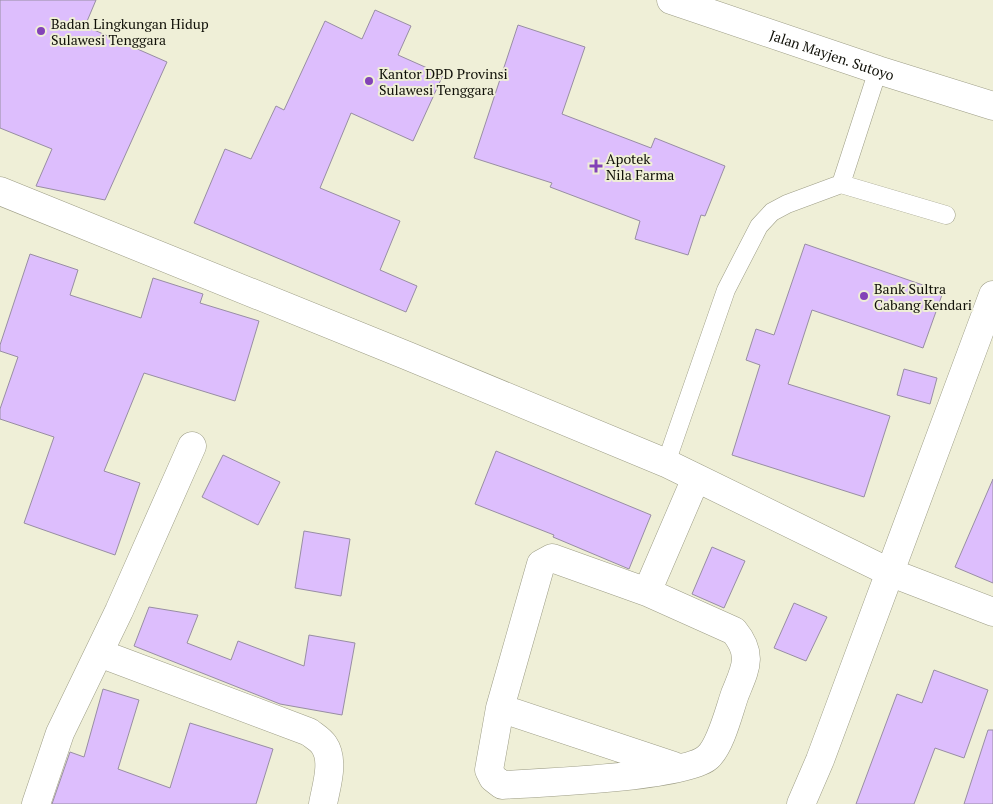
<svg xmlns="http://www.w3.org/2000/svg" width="993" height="804" viewBox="0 0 993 804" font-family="'PT Serif',serif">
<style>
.building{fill:#ddbefd;stroke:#988ea3}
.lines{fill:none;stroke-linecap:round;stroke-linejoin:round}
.service-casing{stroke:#9d9d86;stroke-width:19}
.minor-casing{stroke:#9d9d86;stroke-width:29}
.trunk-casing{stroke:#9d9d86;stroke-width:29}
.service{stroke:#fff;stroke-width:18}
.minor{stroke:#fff;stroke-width:28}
.trunk{stroke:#fff;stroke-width:28}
.poi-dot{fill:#8342b7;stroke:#efefd7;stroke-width:2}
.labels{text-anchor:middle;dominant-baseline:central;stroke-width:4;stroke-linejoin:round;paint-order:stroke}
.poi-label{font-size:14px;fill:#101008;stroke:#efefd7;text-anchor:start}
.street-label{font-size:14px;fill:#101008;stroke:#efefd7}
</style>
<rect width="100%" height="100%" fill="#efefd7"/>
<path class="building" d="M0 0H96L85 26 167 62 105 200 36 186 52 149 0 128Z
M375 10 411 26 398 55 443 75 413 141 351 113 320 188 400 221 380 270 417 286 406 312 194 223 225 149 251 159 276 106 284 110 325 21 362 39Z
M518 25 585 47 562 114 651 148 655 138 725 166 705 216 701 215 688 255 635 239 640 221 550 187 552 183 474 158Z
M805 244 943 292 923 348 812 310 788 384 890 416 864 497 732 455 760 365 746 360 756 329 774 335Z
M30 254 78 270 70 295 141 318 153 278 203 294 200 303 259 321 235 401 144 373 104 471 140 483 115 555 24 523 54 437 0 419V409L18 357 0 351V345Z
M904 369 937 378 930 404 897 395Z
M496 451 651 515 629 569 553 537 554 535 475 504Z
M223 455 280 482 258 525 202 497Z
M993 479V583L955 567Z
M304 531 350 539 341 596 295 588Z
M712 547 745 561 724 608 692 594Z
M794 603 827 617 806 661 774 648Z
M149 607 198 615 187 643 231 660 238 641 304 666 309 635 355 643 342 715 280 704 134 646Z
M934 670 988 690 964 758 935 748 914 804H856L897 694 922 703Z
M103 689 139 700 118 769 170 788 190 723 273 749 256 804H52L70 752 84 757Z
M988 730H993V804H964Z"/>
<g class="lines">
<g class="service-casing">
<path id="service" d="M841 184 878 70
M666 463 726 290 759 226 772 212 787 204 841 184 946 215"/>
</g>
<g class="minor-casing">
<path id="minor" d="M0 191 408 356 666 463 889 572 993 612
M552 558 647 592 734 631C754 655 745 669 735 694 729 711 721 745 708 757 687 777 537 783 502 785L493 778 489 770 500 708 541 564Z
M647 592 696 478
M99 653 309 732C314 736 321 740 324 745 335 761 326 787 323 804
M500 708 674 766
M36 804 60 733 119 611 192 446
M801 804 820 760 993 295"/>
</g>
<g class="trunk-casing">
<g id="trunk">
<path id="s1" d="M671 0 878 70 993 106"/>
</g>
</g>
<use href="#service" class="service"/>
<use href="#minor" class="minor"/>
<use href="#trunk" class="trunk"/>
</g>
<g class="poi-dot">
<circle cx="41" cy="31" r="5"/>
<circle cx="369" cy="81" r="5"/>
<path d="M593.5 158.5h5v5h5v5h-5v5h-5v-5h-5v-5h5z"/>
<circle cx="864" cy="296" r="5"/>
</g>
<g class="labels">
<g class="poi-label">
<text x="51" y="23">Badan Lingkungan Hidup<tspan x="51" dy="16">Sulawesi Tenggara</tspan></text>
<text x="379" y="73">Kantor DPD Provinsi<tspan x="379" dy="16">Sulawesi Tenggara</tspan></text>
<text x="606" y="158">Apotek<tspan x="606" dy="16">Nila Farma</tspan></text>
<text x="874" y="288">Bank Sultra<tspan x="874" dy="16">Cabang Kendari</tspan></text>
</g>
<g class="street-label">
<text stroke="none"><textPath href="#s1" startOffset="170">Jalan Mayjen. Sutoyo</textPath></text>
</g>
</g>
</svg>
